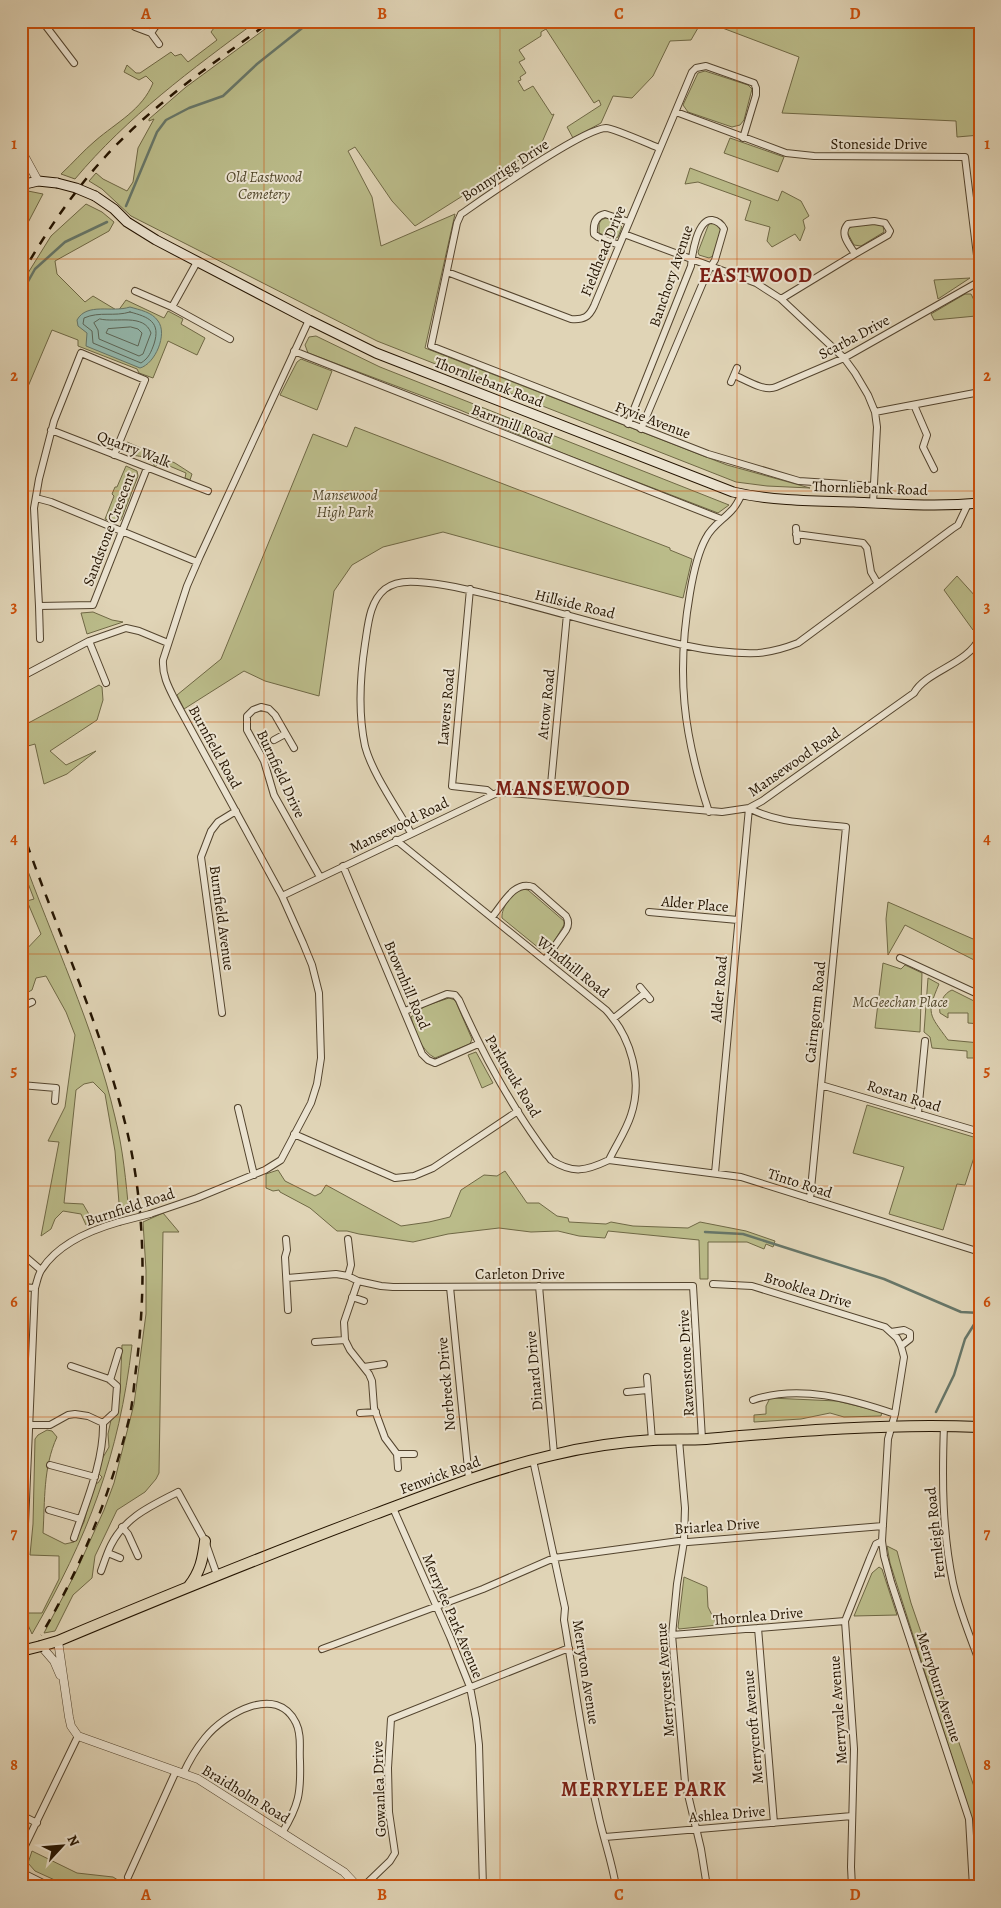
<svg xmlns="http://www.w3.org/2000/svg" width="1001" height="1908" viewBox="0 0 1001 1908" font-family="Alegreya,serif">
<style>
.green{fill:#babb89;stroke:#6f6845}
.water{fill:#94b8ad;stroke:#677668}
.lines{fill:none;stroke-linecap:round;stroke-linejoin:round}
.shore{stroke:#5c6657;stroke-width:1}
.stream{stroke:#677668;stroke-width:2.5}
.minor-casing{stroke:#53442e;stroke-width:8}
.tertiary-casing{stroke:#53442e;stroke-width:9}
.secondary-casing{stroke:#241401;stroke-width:11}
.primary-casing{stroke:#241401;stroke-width:12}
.minor{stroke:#ebe3d0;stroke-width:6}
.tertiary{stroke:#ebe3d0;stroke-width:8}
.secondary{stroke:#ebe3d0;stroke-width:9}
.primary{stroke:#e0d4b6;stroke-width:10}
.rail{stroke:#241401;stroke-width:2.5;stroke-dasharray:9 9;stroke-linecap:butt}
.minor-bridge-casing{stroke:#53442e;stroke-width:8;stroke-linecap:butt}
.secondary-bridge-casing{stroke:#241401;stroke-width:11;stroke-linecap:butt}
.primary-bridge-casing{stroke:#241401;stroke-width:12;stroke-linecap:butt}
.minor-bridge{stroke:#ebe3d0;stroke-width:6}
.secondary-bridge{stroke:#ebe3d0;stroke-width:9}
.primary-bridge{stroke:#e0d4b6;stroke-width:10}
.grid{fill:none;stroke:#cb4f0a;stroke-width:1;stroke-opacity:0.55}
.labels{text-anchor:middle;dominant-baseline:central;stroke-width:4;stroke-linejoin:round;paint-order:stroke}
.street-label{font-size:15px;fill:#241401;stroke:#ebe3d0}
.park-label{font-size:15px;font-style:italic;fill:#51462a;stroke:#ebe3d0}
.district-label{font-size:20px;font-weight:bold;letter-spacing:1px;fill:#7a1f14;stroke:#ebe3d0}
.neatline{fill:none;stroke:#cb4f0a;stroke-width:2}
.grid-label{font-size:16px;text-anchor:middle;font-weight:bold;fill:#cb4f0a}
</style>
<rect width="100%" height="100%" fill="#e0d4b6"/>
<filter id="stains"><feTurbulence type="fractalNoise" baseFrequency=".004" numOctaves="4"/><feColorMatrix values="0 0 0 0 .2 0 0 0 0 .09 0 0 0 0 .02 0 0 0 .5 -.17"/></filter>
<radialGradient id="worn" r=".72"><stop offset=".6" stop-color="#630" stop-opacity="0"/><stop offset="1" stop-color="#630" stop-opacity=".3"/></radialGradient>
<path class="green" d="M211 21H257C192 69 127 117 75 179L61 174C73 163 83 151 95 141 117 122 142 110 153 83L146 76 139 80 124 72 127 65 136 73H140L171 52 175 56 181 54 188 62 217 40 211 32 214 28Z
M276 21H702L691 40 670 41 653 76 632 98 613 96 601 123 573 138 567 127 601 105 599 100 594 103 546 29 541 32V36L519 50 525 59 519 62 526 73 520 77 521 80 518 81 524 91 533 86 552 115 554 114 540 147 415 226 392 201 355 147 348 151 372 197 381 246 455 214 425 348 727 465 810 488 767 486 736 482 377 341 131 216 102 189 89 181 96 173 103 179 127 191 133 182 138 148 154 119 149 121V119L186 87Z
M704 21H974L980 26V135L957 137 956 121 782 113 799 57Z
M705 71 748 85 752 89 744 120 740 125 732 127 688 112 683 105 698 73Z
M730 138 784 157 778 172 724 153Z
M690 168 778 201 782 191 801 201 809 216 803 220 805 228 800 241 795 234 772 247 767 241 770 227 745 220 751 201 698 182 685 184Z
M23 190 43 194 21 236V191Z
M86 204 102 212 114 222 109 231 55 261 57 274 85 302 93 296 118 311 126 300 164 318 168 311 183 319 181 324 205 338 197 355 168 341 153 378 139 373 137 369 78 346V340L52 330 21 403V287L28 273 51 236Z
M606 218 617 222 622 227 618 237 614 239 599 233V224L601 220Z
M711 222 719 226 722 230 713 256 709 258 699 255 698 252 708 226Z
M880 224 883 226 884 232 861 246 854 245 847 232C852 221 869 224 880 224Z
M970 278 938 299 934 280Z
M965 294H971L974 300 976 316 934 320 931 314Z
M316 336 380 367 729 505 718 513 567 455 460 410 308 353 305 345 309 337Z
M301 359 332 371 317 410 280 395 297 362Z
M355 427 670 548V550L692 559 683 598 443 532 383 547 352 565 334 591 319 696 265 681 244 671 184 709 177 695 221 659 313 434 347 447Z
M127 442 175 463 192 474 190 480 185 478 186 473 160 462 155 467C147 451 132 460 124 450Z
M126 466 137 471 138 476 121 520 116 523 105 519 114 496 112 494 115 487H117Z
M957 576 976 597 980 594V618L973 630 944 590Z
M93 612 112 620 123 622 87 634 81 613Z
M99 685 102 687 103 700 97 720 50 751 66 765 96 751 67 774 44 784 35 744 21 748V727Z
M21 852C52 939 94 1026 115 1117 123 1149 126 1181 129 1214L120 1216 115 1151 105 1094 93 1082 84 1084 76 1090 64 1203 83 1204 90 1216H101L102 1222 86 1225 81 1214 63 1211 55 1219 51 1229 41 1236 59 1142 48 1141 65 1107 75 1035 66 1012 46 976 36 978 32 990 21 996V955L41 934 27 901 34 899 26 878 21 880Z
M523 889 528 890 564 921V925C558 934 551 951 540 949L502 918C501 907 513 892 523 889Z
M888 902 980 942V963L905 925 888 955 886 919Z
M883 963 901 969 905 965 922 973 920 1032 875 1028Z
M928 978 939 984C926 1014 929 1014 948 1040L980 1043V1058H967V1051L932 1048 930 1037 924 1032Z
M952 990 980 1004V1024L968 1023V1013H948V1018L940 1013C938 1004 944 993 952 990Z
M449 998 455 1000 472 1039 470 1044 435 1058C421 1051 415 1031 411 1017L425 1006Z
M476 1052 493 1083 482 1088 468 1055Z
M867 1105 980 1139 965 1185 957 1184 943 1230 889 1214 904 1167 853 1153Z
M278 1170 285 1181 315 1196 321 1193 326 1185 401 1226 429 1222 450 1217 461 1190 484 1175 497 1176 505 1171 527 1203H539L557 1216 568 1218 569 1222 606 1224 611 1222 633 1226 688 1228 700 1222 746 1231 775 1241 773 1247 766 1244 764 1249 747 1242H708V1279H700L699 1240 608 1231 605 1238 579 1236 558 1231 531 1232 499 1228 448 1234 413 1242 359 1234 347 1231H337L310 1208 280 1192 279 1190 273 1191 266 1188V1174Z
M163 1213 179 1232H163L159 1473 156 1479 145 1492 117 1510 95 1556 92 1578 73 1595 55 1631 44 1633 76 1572 104 1510 114 1483 134 1404 146 1314V1270L143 1222Z
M122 1345H132C119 1456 88 1537 32 1634L28 1625V1613H42L59 1579V1556L30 1555 33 1524 35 1439 38 1435 47 1430 52 1431 57 1437C43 1467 45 1501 43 1533L65 1544 74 1542 84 1522 94 1483H98L102 1477 98 1473 102 1459 109 1447 108 1434 111 1420 116 1412 120 1392Z
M770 1398 837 1401 882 1412 881 1416 844 1417 830 1413 801 1419 754 1422V1415L766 1414V1406Z
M887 1546 897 1551 911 1603 979 1801 980 1887H978L977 1836 890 1563Z
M879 1567 882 1569 897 1615 854 1616 872 1573Z
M684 1577 707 1587 708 1607 717 1625 679 1629 678 1627Z
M32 1851 77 1873 113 1877 121 1882 144 1887H70L35 1871 28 1863Z"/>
<path class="water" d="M130 307C140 310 152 312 158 321 168 334 155 364 140 368L86 346 87 333 78 326 77 320C87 302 112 313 130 307Z"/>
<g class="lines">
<path class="shore" d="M130 312C149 317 161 322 154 344 151 352 149 358 141 363L93 343 92 331 83 324 84 318C100 311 114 317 130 312Z
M100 319C116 323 144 313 151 333L143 354 139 356 99 339 98 330 94 323Z
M131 327 138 329 142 333 138 346 106 333 108 329Z"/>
<path class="stream" d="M126 206 157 132 166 120 189 108 223 96 257 64 311 21
M21 294 35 269 65 242 107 222
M705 1232 743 1234 884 1279 961 1312 980 1313
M936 1412 954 1375 965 1339 980 1315"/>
<g class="minor-casing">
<path id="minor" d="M42 21 74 63
M135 27 151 33 159 44
M151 33 155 27 162 21
M676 112 786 153 814 156 965 157 980 280
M659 148C649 144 613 128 606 128 582 129 486 197 461 214L457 223 431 346 708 454 799 481 874 486
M624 234 756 283 781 299 844 358 855 373 868 395 875 412 877 427 873 503
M619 245 598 237 594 234C593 224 595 216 605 214L629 222
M447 272 571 319C584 320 589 317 594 306L692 72 696 68 706 66 754 83 756 88V95L743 138
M135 291 172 307 230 339
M781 299 855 254C849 244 839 234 848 224L874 221 885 223 890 231 888 235 855 254
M172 307 197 262
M294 351 721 519
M734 375C746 380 764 392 776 387L844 358 980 281
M731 382 737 368
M914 405 927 435 923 447 934 469
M875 412 980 392
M628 424 691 266C692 255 697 219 712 220 718 221 722 225 724 229L715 260 707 273 641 429
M51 430 208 491
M114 455 145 380 81 353 54 421 39 479 34 508 39 606 93 605 147 468
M36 498 51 502 197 562
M796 528 797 541
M796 534 863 543 867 548 871 572 878 584
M470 589 452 786 487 790 492 794
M39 606 40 639
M89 641 106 683
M21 677 89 641 126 628 139 631 168 643
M274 740 285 734
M294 748 275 715 269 709 261 707 253 710 247 716V730L264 761 274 795 320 877
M550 795 567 614
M709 812C683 734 676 674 690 593 693 575 697 554 706 538 712 526 723 520 732 510 736 506 739 500 742 494
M411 833C397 808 372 773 365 746 358 713 360 677 365 644 368 626 369 602 385 589 394 582 407 581 418 582 449 584 477 592 507 599 565 614 624 632 683 645 706 650 733 654 758 653 772 652 785 648 798 643L952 529 958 525 968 504
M396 840 606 1010C631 1037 643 1079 631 1115 626 1131 616 1145 609 1160
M343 866 422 1054 428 1060 435 1063 478 1044
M282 896 499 792 722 812 749 808 762 801 914 693C926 671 969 664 980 637
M649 912 738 920
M492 917C503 904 514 880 533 887L566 916C569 921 569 925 566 930L545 960
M900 958 980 995
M640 987 650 999
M21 1007 32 1002
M405 1011 447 994 455 995 459 1000C484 1057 513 1110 551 1160 573 1174 586 1171 609 1160
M222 1013 201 857 211 831 218 822 236 811
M614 1018 645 993
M21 1085 56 1088 55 1101
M821 1085 980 1132
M238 1108 254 1175
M918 1113 925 1041
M294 1134 395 1178 414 1176 433 1168 518 1111
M609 1160 741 1177 980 1252
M715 1173 749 808C777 824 815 823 846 827L810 1199
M150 1214 197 1198 265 1170 281 1160 311 1103 317 1084 321 1058 319 993 312 965 303 943 282 896 176 702C169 688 162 676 163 660L187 586 200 556 309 320
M286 1239 287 1250 285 1257 288 1310
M348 1239 351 1265 348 1276
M21 1253 41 1270
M287 1278 336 1274 348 1276 358 1281 381 1286 393 1287 693 1286 702 1439
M358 1281 344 1322 345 1340 350 1350 369 1374 372 1381 374 1408 385 1438 397 1454 398 1468
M713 1284 752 1286 885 1327 897 1338 901 1346 904 1357 895 1414 888 1439 882 1541 884 1556 891 1582 969 1819 973 1887
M539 1286 554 1454
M21 1287 35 1288
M450 1287 469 1479
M352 1297 364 1301
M891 1332 904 1330 910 1333V1339L901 1346
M315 1342 345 1340
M71 1366 109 1379 117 1386 115 1412 103 1423C104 1461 86 1502 74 1538
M364 1367 384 1364
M647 1377 652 1440
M110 1380 119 1351
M627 1392 647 1390
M753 1400C799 1384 851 1399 895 1414
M360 1413 376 1412
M28 1425H50L68 1415 75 1414 88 1416 103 1423
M944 1425C942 1479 942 1530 953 1583 959 1610 970 1637 980 1663
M679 1440 685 1508 684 1541 677 1584 672 1635 685 1782 701 1849 707 1887
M397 1454H414
M533 1460 565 1608 564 1620C575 1684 583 1749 598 1813 603 1838 612 1861 616 1887
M50 1465 95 1477
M393 1508 450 1637 470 1687 476 1719 479 1745 483 1887
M49 1510 80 1519
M122 1527 128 1534 138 1556
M108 1553 120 1558
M101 1571C104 1563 107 1553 111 1545 125 1517 151 1506 178 1492L205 1541 217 1575
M21 1618 35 1288C37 1282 38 1274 42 1269 58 1244 91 1230 119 1222
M758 1628 774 1823
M672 1635 845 1621
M21 1639 22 1641
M322 1649 483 1589 554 1558 679 1541 688 1542 883 1526
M183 1774C189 1761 196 1749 205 1738 224 1714 277 1683 296 1723 302 1735 299 1749 300 1761 301 1793 299 1805 282 1833
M21 1815 37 1823
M605 1837 852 1816
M21 1854 78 1736
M21 1872 51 1887
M128 1877 176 1771
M363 1887 390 1861 395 1853 389 1812 388 1768 391 1719 569 1648
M852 1887 851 1867 854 1749 845 1621 870 1558 876 1544 882 1541"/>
</g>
<g class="tertiary-casing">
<path id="tertiary" d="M21 150 38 181
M58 1641 69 1717 71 1726 78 1736 198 1779 344 1872 358 1887
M41 1646 54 1661 60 1675"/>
</g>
<g class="secondary-casing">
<path id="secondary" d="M21 185 38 181 57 183
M95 196 114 209 127 222 156 240 309 320 376 353 733 492C772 501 813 501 854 502 895 504 938 507 980 503"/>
</g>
<g class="primary-casing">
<path id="primary" d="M189 1586C200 1572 203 1559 205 1541
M41 1646 58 1641C163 1597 268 1554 375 1514 434 1492 492 1469 553 1455 585 1447 619 1442 653 1440 670 1439 688 1440 706 1439 795 1431 890 1423 980 1427"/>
</g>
<use href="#minor" class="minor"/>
<use href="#tertiary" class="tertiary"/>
<use href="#secondary" class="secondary"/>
<use href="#primary" class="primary"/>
<path class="rail" d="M21 275C46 233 72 193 105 157 153 104 214 63 271 21
M21 827C54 923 97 1017 123 1115 145 1197 147 1285 136 1369 134 1384 133 1400 130 1415 112 1490 81 1569 41 1635"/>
<g class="minor-bridge-casing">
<path id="minor-bridge" d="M119 1222 150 1214"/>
</g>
<g class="secondary-bridge-casing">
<path id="secondary-bridge" d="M57 183 76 188 95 196"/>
</g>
<g class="primary-bridge-casing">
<path id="primary-bridge" d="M21 1651 41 1646"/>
</g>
<use href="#minor-bridge" class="minor-bridge"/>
<use href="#secondary-bridge" class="secondary-bridge"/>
<use href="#primary-bridge" class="primary-bridge"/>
</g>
<path class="grid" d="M264 21V1887M500 21V1887M737 21V1887M21 259H980M21 491H980M21 722H980M21 954H980M21 1186H980M21 1417H980M21 1649H980"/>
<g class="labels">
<g class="street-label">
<text x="879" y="144">Stoneside Drive</text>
<text transform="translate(505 170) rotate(-33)">Bonnyrigg Drive</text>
<text transform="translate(603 251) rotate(-68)">Fieldhead Drive</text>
<text transform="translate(671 276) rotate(-71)">Banchory Avenue</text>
<text transform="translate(854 337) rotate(-28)">Scarba Drive</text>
<text transform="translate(489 382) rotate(21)">Thornliebank Road</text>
<text transform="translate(653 420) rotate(21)">Fyvie Avenue</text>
<text transform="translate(512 424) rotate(21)">Barrmill Road</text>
<text transform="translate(134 449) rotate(21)">Quarry Walk</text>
<text transform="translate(870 488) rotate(2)">Thornliebank Road</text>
<text transform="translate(109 529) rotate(-69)">Sandstone Crescent</text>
<text transform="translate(575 604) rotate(14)">Hillside Road</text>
<text transform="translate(546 704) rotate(-84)">Attow Road</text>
<text transform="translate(446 707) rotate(-85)">Lawers Road</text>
<text transform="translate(215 747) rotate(61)">Burnfield Road</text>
<text transform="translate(794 762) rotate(-35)">Mansewood Road</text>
<text transform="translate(281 774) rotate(65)">Burnfield Drive</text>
<text transform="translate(399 825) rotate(-26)">Mansewood Road</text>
<text transform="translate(695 904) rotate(5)">Alder Place</text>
<text transform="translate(222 918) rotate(82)">Burnfield Avenue</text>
<text transform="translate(573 967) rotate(39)">Windhill Road</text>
<text transform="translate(407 985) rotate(67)">Brownhill Road</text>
<text transform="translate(719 989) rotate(-85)">Alder Road</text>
<text transform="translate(815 1012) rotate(-84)">Cairngorm Road</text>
<text transform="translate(513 1076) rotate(59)">Parkneuk Road</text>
<text transform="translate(904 1096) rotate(17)">Rostan Road</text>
<text transform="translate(800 1183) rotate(18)">Tinto Road</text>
<text transform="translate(130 1207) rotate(-18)">Burnfield Road</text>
<text x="520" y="1274">Carleton Drive</text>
<text transform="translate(808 1290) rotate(17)">Brooklea Drive</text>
<text transform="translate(686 1363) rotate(-93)">Ravenstone Drive</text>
<text transform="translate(534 1371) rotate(-95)">Dinard Drive</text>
<text transform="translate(446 1384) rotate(-95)">Norbreck Drive</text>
<text transform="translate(440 1475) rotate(-20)">Fenwick Road</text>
<text transform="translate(717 1526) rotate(-4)">Briarlea Drive</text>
<text transform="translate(935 1533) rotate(-96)">Fernleigh Road</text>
<text transform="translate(453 1616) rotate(67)">Merrylee Park Avenue</text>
<text transform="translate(758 1616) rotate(-5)">Thornlea Drive</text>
<text transform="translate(586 1672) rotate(81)">Merryton Avenue</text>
<text transform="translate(665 1680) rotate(-94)">Merrycrest Avenue</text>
<text transform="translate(939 1687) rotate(72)">Merryburn Avenue</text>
<text transform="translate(838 1710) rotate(-94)">Merryvale Avenue</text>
<text transform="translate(753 1727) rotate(-95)">Merrycroft Avenue</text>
<text transform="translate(379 1789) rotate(-92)">Gowanlea Drive</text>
<text transform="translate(246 1794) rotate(31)">Braidholm Road</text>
<text transform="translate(727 1814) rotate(-5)">Ashlea Drive</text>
</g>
<g class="park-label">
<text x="264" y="177">Old Eastwood<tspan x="264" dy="17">Cemetery</tspan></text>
<text x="345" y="495">Mansewood<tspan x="345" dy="17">High Park</tspan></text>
<text x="900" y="1002">McGeechan Place</text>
</g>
<g class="district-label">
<text x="756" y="275">EASTWOOD</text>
<text x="563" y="788">MANSEWOOD</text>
<text x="644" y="1789">MERRYLEE PARK</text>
</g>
</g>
<rect width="1001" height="1908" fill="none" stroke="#e0d4b6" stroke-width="55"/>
<g transform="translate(62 1846) rotate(64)" stroke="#ebe3d0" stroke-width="4" paint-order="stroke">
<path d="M0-4L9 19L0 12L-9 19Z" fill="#241401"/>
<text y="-8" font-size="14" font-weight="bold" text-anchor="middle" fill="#241401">N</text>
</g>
<rect x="28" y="28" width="946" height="1852" class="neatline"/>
<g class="grid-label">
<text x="146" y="19">A</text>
<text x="382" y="19">B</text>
<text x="619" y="19">C</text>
<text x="855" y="19">D</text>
<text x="14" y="149">1</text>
<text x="987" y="149">1</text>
<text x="14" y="381">2</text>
<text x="987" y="381">2</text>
<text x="14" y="612">3</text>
<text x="987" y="612">3</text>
<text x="14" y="844">4</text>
<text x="987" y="844">4</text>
<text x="14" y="1076">5</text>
<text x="987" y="1076">5</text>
<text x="14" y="1307">6</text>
<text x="987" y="1307">6</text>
<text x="14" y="1539">7</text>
<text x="987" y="1539">7</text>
<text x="14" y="1770">8</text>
<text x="987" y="1770">8</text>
<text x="146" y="1900">A</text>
<text x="382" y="1900">B</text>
<text x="619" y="1900">C</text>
<text x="855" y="1900">D</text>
</g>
<rect width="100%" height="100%" filter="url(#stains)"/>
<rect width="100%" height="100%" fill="url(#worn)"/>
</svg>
